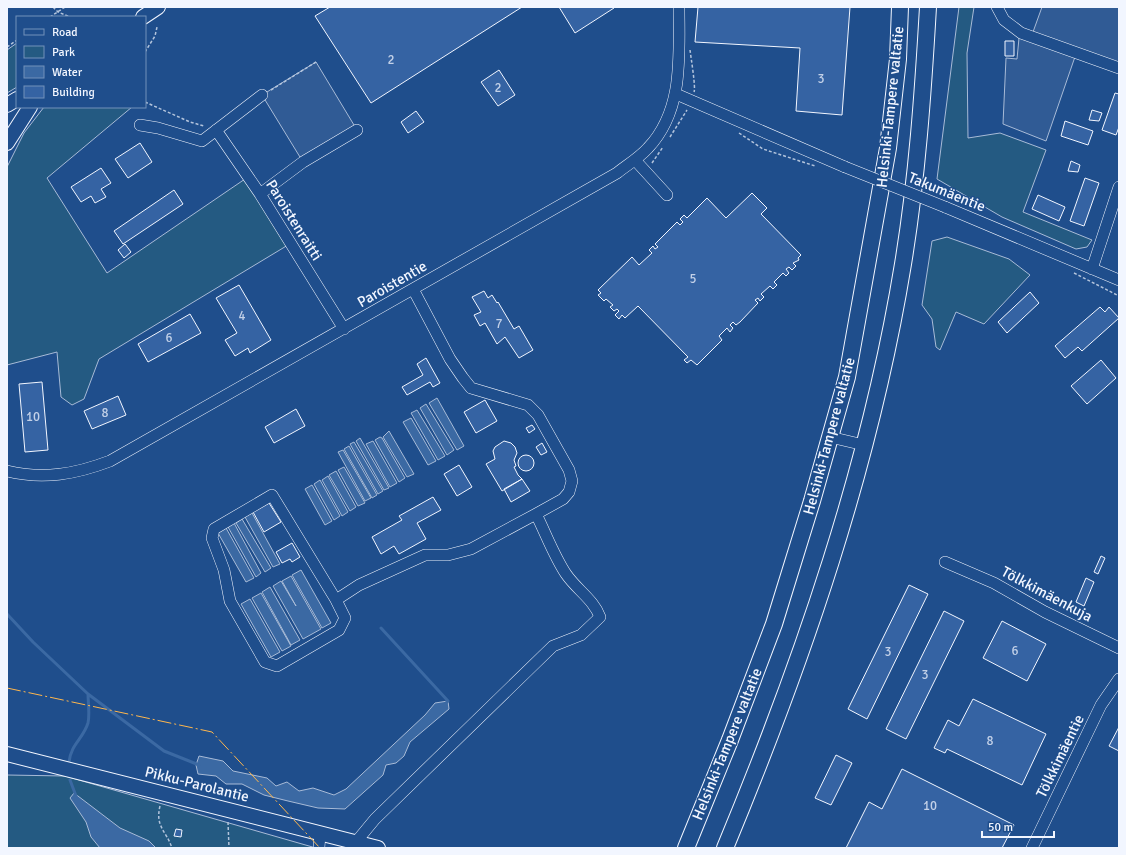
<svg xmlns="http://www.w3.org/2000/svg" width="1126" height="855" viewBox="0 0 1126 855" font-family="Signika,sans-serif">
<style>
.green{fill:#245a82;stroke:#a8bbd7}
.parking{fill:#305b95;stroke:#a8bbd7}
.water{fill:#3b69a3;stroke:#a8bbd7}
.lines{fill:none;stroke-linecap:round;stroke-linejoin:round}
.stream{stroke:#3b69a3;stroke-width:3}
.building{fill:#3563a3;stroke:#f2f6ff}
.minor-casing{stroke:#f2f6ff;stroke-width:12}
.major-casing{stroke:#f2f6ff;stroke-width:16}
.highway-casing{stroke:#f2f6ff;stroke-width:18}
.path{stroke:#b3c4dc;stroke-width:1.5;stroke-dasharray:3 2;stroke-linecap:butt}
.minor{stroke:#1f4e8c;stroke-width:11}
.major{stroke:#1f4e8c;stroke-width:14}
.highway{stroke:#1f4e8c;stroke-width:16}
.minor-bridge-casing{stroke:#f2f6ff;stroke-width:12;stroke-linecap:butt}
.minor-bridge{stroke:#1f4e8c;stroke-width:11}
.power{stroke:#ffb74d;stroke-width:1;stroke-dasharray:14 3 2 3;stroke-linecap:butt}
.labels{text-anchor:middle;dominant-baseline:central;stroke-width:3;stroke-linejoin:round;paint-order:stroke}
.number-label{font-size:13px;fill:#c3d1e8}
.street-label{font-size:15px;fill:#f2f6ff;stroke:#1f4e8c}
</style>
<rect width="100%" height="100%" fill="#1f4e8c"/>
<path class="green" d="M959 7H974L967 53 968 138 1000 133 1046 150 1023 212 1092 240 1087 247 1076 249 1002 217 937 179Z
M17 43V87L7 93V50Z
M44 107H132L47 178 107 273 245 179 288 245 99 359 84 399 72 405 61 397 57 352 7 365V167L24 133Z
M947 237 1009 259 1030 275 984 324 956 312 940 350 936 347 932 319 922 305 932 241Z
M7 775 65 776 316 848H7Z"/>
<path class="parking" d="M1042 7H1119V63L1078 48 1046 141 1003 124 1006 58 1017 59 1019 38 1033 32Z
M316 62 357 130 303 162 262 95Z"/>
<path class="water" d="M437 398 464 446 457 450 429 403Z
M426 404 454 450 447 455 420 408Z
M417 410 445 456 438 460 411 413Z
M411 418 436 461 428 465 403 422Z
M389 431 414 474 407 477 383 437Z
M380 437 382 438 405 478 399 482 375 440Z
M360 438 389 488 384 490 356 441Z
M373 441 397 483 390 487 366 444Z
M354 442 383 491 378 494 350 444Z
M349 446 377 495 372 498 344 449Z
M343 450 371 498 365 501 338 452Z
M344 467 365 503 358 506 338 470Z
M336 471 356 507 350 511 329 475Z
M328 476 348 512 342 516 322 480Z
M320 480 340 516 334 520 314 484Z
M312 485 332 521 325 525 305 489Z
M252 513 280 564 273 567 245 517Z
M242 519 271 568 265 572 236 523Z
M234 523 261 573 256 577 228 527Z
M226 528 254 578 246 582 218 533Z
M301 570 331 623 322 628 292 575Z
M291 576 321 629 303 639 273 586 281 581 296 606 282 581Z
M270 587 300 640 291 645 262 592Z
M261 593 291 646 282 651 252 598Z
M250 599 280 652 271 657 241 604Z
M448 701 449 709 410 742 404 756 396 763 386 765 383 775 345 809 318 808 288 801 264 795 242 784H226L216 776 198 774 196 765 199 756 223 761 233 771 267 778 276 786 287 782 299 791 313 788 334 795 346 789 425 715 435 703Z
M74 793 120 828 149 841 156 848H100L91 837 86 822 70 798Z"/>
<g class="lines">
<path class="stream" d="M7 614 33 642 88 694 164 751 199 765
M381 628 448 701 446 703
M69 762C71 744 83 739 88 723 90 714 88 702 88 694
M70 780 76 796"/>
</g>
<path class="building" d="M330 7H522L371 103 315 16Z
M559 7H614V8L575 33Z
M698 7H850L842 115 796 111 800 48 695 42Z
M1005 41H1014V56H1005Z
M499 70 515 95 498 106 481 82Z
M1115 93 1119 94V127L1116 135 1102 130Z
M1092 110 1102 113 1099 121 1089 120Z
M416 111 424 122 408 133 401 122Z
M1065 121 1093 131 1088 145 1061 136Z
M140 143 152 162 128 178 115 159Z
M1071 161 1080 165 1078 172 1068 171Z
M101 168 111 183 101 189 106 197 95 203 91 196 81 202 71 187Z
M1085 178 1099 183 1084 226 1070 221Z
M174 190 183 204 123 244 114 231Z
M752 193 767 208 761 214 801 255 798 258 799 260 793 263 796 266 792 270 789 267 786 269 789 273 786 276 783 273 774 282 777 285 773 289 770 286 761 294 764 297 760 301 758 298 755 300 758 303 740 322 736 325 733 322 730 325 733 328 730 332 727 328 719 336 722 340 697 365 691 360 687 363 684 360 688 357 638 306 625 318 622 315 619 319 615 315 619 311 617 309 614 311 610 307 613 305 606 299 604 301 598 295 601 293 598 290 632 257 639 265 652 253 649 250 653 246 655 249 658 247 655 244 677 222 680 225 683 222 680 219 684 215 687 218 707 198 726 218Z
M1038 195 1065 207 1059 221 1032 209Z
M125 244 131 252 124 258 118 250Z
M239 285 271 340 250 353 248 348 235 356 225 340 237 333 216 298Z
M484 291 488 298 492 295 497 303 498 302 514 329 519 326 533 350 519 358 505 337 497 344 485 323 480 326 474 315 481 312 472 297Z
M1030 292 1039 303 1007 333 998 322Z
M1100 307 1105 312 1109 307 1119 318 1082 351 1078 347 1065 358 1055 346Z
M190 314 201 333 148 362 138 344Z
M426 358 440 383 433 387 430 382 407 395 402 387 423 375 417 364Z
M1101 360 1116 378 1087 404 1071 386Z
M42 382 48 450 25 452 19 384Z
M118 396 126 415 92 429 84 411Z
M485 400 497 421 476 433 464 412Z
M296 409 305 426 274 443 265 427Z
M532 425 535 429 529 433 526 428Z
M504 441 511 443 515 447 517 453 514 460 516 466 514 467 518 475 522 479 502 491 486 464 495 459 493 451 495 447Z
M542 443 547 452 541 455 536 447Z
M518 463a8 8 0 1 1 16 0a8 8 0 1 1-16 0Z
M459 465 472 487 457 496 444 474Z
M522 479 530 491 511 502 504 489Z
M433 497 441 510 417 523 426 539 399 554 394 546 381 554 372 537 402 520 399 516Z
M269 503 281 522 264 532 253 512Z
M292 543 300 557 292 562 290 559 282 563 276 552Z
M1101 556 1105 558 1098 574 1094 572Z
M1086 578 1094 582 1084 606 1076 602Z
M909 585 928 594 867 719 848 709Z
M944 611 964 621 906 739 886 729Z
M1002 621 1046 644 1027 681 983 658Z
M973 699 1046 734 1022 785 947 749 945 753 934 748 948 720 959 726Z
M1119 727V751L1109 746Z
M836 755 852 763 831 805 815 798Z
M902 769 1014 825 1002 848H846L869 802 882 809Z
M176 829 182 830 181 837 174 836Z"/>
<g class="lines">
<g class="minor-casing">
<path id="minor" d="M997 7 1004 20 1021 33 1119 68
M676 94 845 167
M140 125 158 128 202 141 262 95
M216 130 260 194 344 329
M635 160 667 195
M260 194 303 162 357 130
M945 207 1119 280
M1092 269 1119 187
M830 437 864 445
M7 471C43 480 76 474 110 461L617 173C627 165 639 158 648 148 684 110 679 56 679 7
M945 562 994 583 1045 612 1119 648
M336 600 272 495 214 529 212 538 224 570 230 601 265 662 277 666 339 630 345 618 336 600 359 585 425 555H448L471 549 536 514
M356 842 375 819 553 646 581 635 600 617C594 600 577 590 566 574 554 556 546 534 536 514L563 499 569 492 572 481 569 470 538 415 528 405 471 388 463 378 450 359 413 289
M319 848 320 833
M1032 848 1101 705 1119 679"/>
</g>
<g class="major-casing">
<path id="major" d="M143 17 158 7
M7 105 17 99
M7 143 30 107
M7 754 378 848"/>
</g>
<g class="highway-casing">
<path id="highway" d="M686 848 730 740 774 624 812 501 847 377 888 148 898 59 900 7
M725 848C803 660 870 466 903 264 917 179 923 93 928 7"/>
</g>
<path class="path" d="M53 7 58 12 70 17
M50 17 65 7
M7 47 17 40
M690 50C691 58 696 88 694 92
M145 52 155 36 157 27
M271 90 316 62
M145 102 190 122 204 126
M739 133 763 149 815 166
M670 137 687 110
M652 163 663 147
M1074 273 1119 296
M160 806C155 827 166 830 172 848
M228 822 229 848"/>
<use href="#minor" class="minor"/>
<use href="#major" class="major"/>
<use href="#highway" class="highway"/>
<g class="minor-bridge-casing">
<path id="minor-bridge" d="M845 167 945 207"/>
</g>
<use href="#minor-bridge" class="minor-bridge"/>
<path class="power" d="M7 688 212 732 320 848"/>
</g>
<g class="labels">
<g class="number-label">
<text x="391" y="60">2</text>
<text x="821" y="79">3</text>
<text x="498" y="88">2</text>
<text x="693" y="279">5</text>
<text x="242" y="316">4</text>
<text x="499" y="324">7</text>
<text x="169" y="338">6</text>
<text x="105" y="413">8</text>
<text x="33" y="417">10</text>
<text x="1015" y="651">6</text>
<text x="888" y="652">3</text>
<text x="925" y="675">3</text>
<text x="990" y="741">8</text>
<text x="930" y="806">10</text>
</g>
<g class="street-label">
<text transform="translate(890 107) rotate(-84)">Helsinki-Tampere valtatie</text>
<text transform="translate(947 192) rotate(22)">Takumäentie</text>
<text transform="translate(294 220) rotate(58)">Paroistenraitti</text>
<text transform="translate(392 284) rotate(-30)">Paroistentie</text>
<text transform="translate(829 436) rotate(-75)">Helsinki-Tampere valtatie</text>
<text transform="translate(1047 594) rotate(28)">Tölkkimäenkuja</text>
<text transform="translate(727 744) rotate(-68)">Helsinki-Tampere valtatie</text>
<text transform="translate(1060 756) rotate(-64)">Tölkkimäentie</text>
<text transform="translate(197 784) rotate(14)">Pikku-Parolantie</text>
</g>
</g>
<rect width="1126" height="855" fill="none" stroke="#f2f6ff" stroke-width="16"/>
<rect x="16" y="16" width="130" height="92" fill="#1f4e8c" stroke="#7391ba"/>
<rect x="24" y="29" width="20" height="6" fill="#1f4e8c" stroke="#7391ba"/>
<text x="52" y="36" font-size="12" fill="#f2f6ff">Road</text>
<rect x="24" y="46" width="20" height="12" fill="#245a82" stroke="#7391ba"/>
<text x="52" y="56" font-size="12" fill="#f2f6ff">Park</text>
<rect x="24" y="66" width="20" height="12" fill="#3b69a3" stroke="#7391ba"/>
<text x="52" y="76" font-size="12" fill="#f2f6ff">Water</text>
<rect x="24" y="86" width="20" height="12" fill="#3563a3" stroke="#7391ba"/>
<text x="52" y="96" font-size="12" fill="#f2f6ff">Building</text>
<path d="M982 831v6h72v-6" fill="none" stroke="#f2f6ff" stroke-width="2"/>
<text x="988" y="831" font-size="12" fill="#f2f6ff" stroke="#1f4e8c" stroke-width="3" paint-order="stroke">50 m</text>
</svg>
